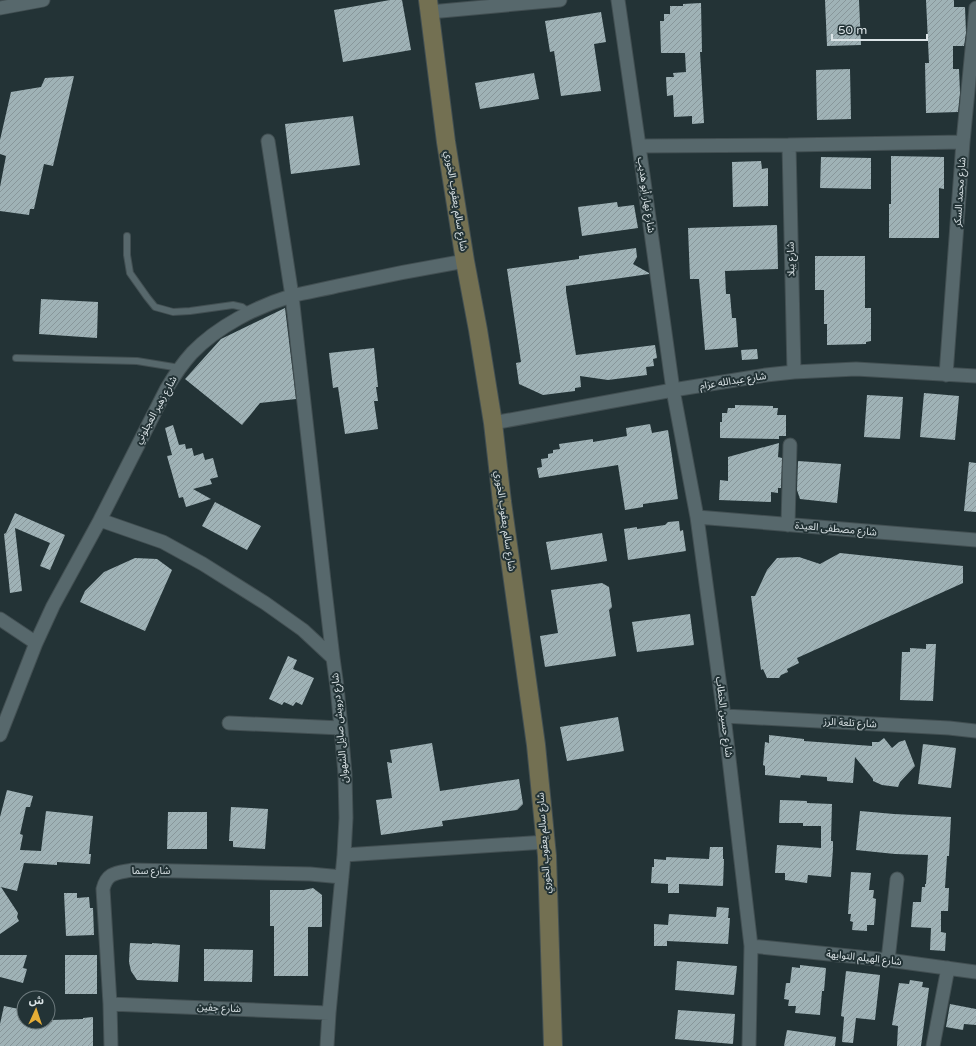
<svg xmlns="http://www.w3.org/2000/svg" width="976" height="1046" viewBox="0 0 976 1046" font-family="'Varela Round','Noto Sans Arabic',sans-serif">
<style>
.building{fill:url(#building-hatch)}
.lines{fill:none;stroke-linecap:round;stroke-linejoin:round}
.lane-casing{stroke:#424f52;stroke-width:8}
.street-casing{stroke:#424f52;stroke-width:15}
.secondary-casing{stroke:#424f52;stroke-width:20}
.lane{stroke:#57686c;stroke-width:6}
.street{stroke:#57686c;stroke-width:13}
.secondary{stroke:#737052;stroke-width:18}
.labels{text-anchor:middle;dominant-baseline:central;stroke-width:4;stroke-linejoin:round;paint-order:stroke}
.street-label{font-size:10px;fill:#dbe4e7;stroke:#233336}
</style>
<defs>
<pattern id="building-hatch" width="6" height="6" patternUnits="userSpaceOnUse"><rect width="6" height="6" fill="#9fb2b6"/><path d="M-1 1l2-2M0 6l6-6M5 7l2-2" fill="none" stroke="#88969a"/></pattern>
</defs>
<rect width="100%" height="100%" fill="#233336"/>
<path class="building" d="M390 0H402L411 50 343 62 334 10Z
M825 0H859L861 45 827 46Z
M926 0H954V7H965L966 33 964 46H953V69H959L960 93 958 112 926 113 925 63H929Z
M701 3 702 52H700L704 123 692 124V116L674 117 673 95 667 96 666 77H674L673 73 686 72 685 53H661L660 21H664V14H670V6H683V4Z
M601 12 606 42 594 44 601 91 561 96 554 51 550 52 545 21Z
M850 69 851 119 817 120 816 70Z
M534 73 539 99 480 109 475 83Z
M74 76 53 166 44 164 34 209H30L29 215 0 211V187L6 156 0 154V140L11 92 41 87 45 78Z
M353 116 360 165 291 174 285 124Z
M891 156 944 157V189L939 188V238H889V204H891Z
M821 157 871 158V189L820 188Z
M761 161 762 169 768 168V206L733 207 732 162Z
M617 202 618 207 634 205 638 228 582 236 578 207Z
M777 225 778 269 725 271 726 294H730L732 318H736L738 347 705 350 699 279H690L688 228Z
M636 248 637 257 633 264 649 273V274L566 286V291L576 355 655 345 657 358 653 359 654 366 646 367 647 375 608 380 580 376 581 387 575 388V391L543 395 519 384 516 363 521 362 507 269 579 259V256Z
M815 256H865V308H871V341L866 342V344L827 345V324H824V290H815Z
M41 299 98 302 97 338 39 334Z
M285 308 296 399 260 403 242 425 185 379 221 339Z
M374 348 378 387H376L378 401H374L378 429 345 434 338 387 333 388 329 353Z
M757 349 758 359 742 360 741 350Z
M924 393 959 396 955 440 920 437Z
M867 395 903 397 900 439 864 437Z
M735 405 773 406V408H778L777 415H786V436H779V439L720 438V422H722V413H727L728 408H735Z
M650 424 652 433 668 430 672 456 678 499 643 504V507L625 510 618 465 539 478 537 468 542 467 541 459 548 458V454L553 453V450L560 449 559 444 593 439V442L627 436 626 428Z
M173 425 179 445 185 444 186 449 192 448 194 456 203 453 205 460 213 458 218 477 210 479 212 484 193 489 211 499 186 507 183 497 179 498 167 456 172 455 165 428Z
M779 443 778 457 782 458 781 488H778V493L771 492V502L719 500 720 480 728 481V457Z
M798 461 841 464 837 503 800 499 797 490Z
M969 462 976 463V512L964 511Z
M215 502 261 526 247 550 202 526Z
M15 513 65 535 50 570 40 566 50 543 15 528 22 591 10 593 4 534 6 533Z
M679 521 680 531 683 530 686 551 628 560 624 529 637 527V529L665 525 668 522Z
M602 533 607 561 551 570 546 542Z
M840 553 963 566V583L797 658 799 663 787 669 788 672 781 675 779 678H767L763 669 761 670 751 596H755L767 570 777 558 799 557 820 564Z
M135 558 157 559 172 570 145 631 80 602 85 591 104 572Z
M602 583 609 587 612 607 609 610 616 656 545 667 540 636 558 633 551 590Z
M690 614 694 645 637 652 632 622Z
M926 644H936L933 701 900 700 902 652H910V648L926 649Z
M288 656 297 660 293 669 314 678 302 705 296 702 293 706 284 702 282 705 269 699Z
M618 717 624 751 567 761 560 727Z
M769 735 804 739V741L872 746V742H879L884 738 892 748 899 742 905 740 915 766 900 782 898 787 882 785 873 781V779L855 757 853 783 827 781V777L801 775 800 778 765 775V766L763 765 765 742 769 743Z
M432 743 440 791 519 779 523 804 517 810 442 821 443 826 381 835 376 800 392 798 387 762 392 763 390 750Z
M923 744 956 748 951 788 918 784Z
M7 790 33 796 30 807H26L20 834 23 835 20 850 41 851 46 811 93 816 89 854H91L90 864 57 862V865L24 863 17 891 1 887 18 913 17 917 19 921 0 934V817Z
M780 800 807 801V803L832 804 831 841H833V849L831 877 808 875 807 883 785 880V873H775L777 845 821 848V826H803V823H779Z
M231 807 268 809 265 849 233 847V841H229Z
M860 811 894 814 951 817 949 856H947L945 888H949L948 911H941V932L946 933 945 951 930 950 931 928 911 927 913 902H921L922 887H925V884H926L928 855 895 854 856 850Z
M168 812H207V849H167Z
M710 847H723V859H724L723 886 679 884V893H668V884L651 883 652 867H654V859L666 860V857L709 859Z
M851 872 871 873 869 890H874L873 898 876 899 874 925H867V931L852 930 853 922 850 921 851 914H848Z
M313 888 322 895V927H308V976H274V926H270V890H304Z
M64 893H77V898L89 897 90 908H93L94 935 66 936Z
M717 907 729 908 728 918H730L728 944 667 941V946H654V924L668 925 669 914 716 917Z
M130 943 152 944V943L180 945 178 982 137 980 131 971 129 962Z
M204 949 253 950 252 982 204 981Z
M0 955H27L23 968 27 969 23 983 0 977Z
M65 955H97V994H65Z
M677 961 737 966 734 995 675 990Z
M800 965 826 968 824 991H822L820 1015 795 1013 796 1006H788L789 1000 784 999 786 983H790L792 967 800 968Z
M846 971 880 975 875 1020 856 1018 853 1043 842 1042 844 1017 841 1016Z
M910 980 923 982 922 987 929 988 921 1046H897L898 1026 892 1025 899 983 909 984Z
M950 1004 976 1009V1025L964 1024 963 1030 946 1027Z
M4 1006 24 1010V1022H52V1020L83 1019V1018L93 1017V1046H0V1024Z
M678 1010 735 1014 733 1044 675 1039Z
M787 1030 836 1037 835 1046H784Z"/>
<g class="lines">
<g class="lane-casing">
<path id="lane" d="M127 236V255L130 273 147 297 155 307 173 312 190 311 233 305 242 307 250 313
M16 358 137 361 180 368"/>
</g>
<g class="street-casing">
<path id="street" d="M618 0 639 146 673 390 697 517 724 716 751 946 749 1046
M0 8 43 0
M430 12 560 0
M268 141 292 296 325 590 333 658
M789 145 794 372
M639 146 789 145 963 142
M946 375 963 142 976 8
M493 423 673 390 766 375 794 372 856 369 976 376
M697 517 976 540
M100 520 163 542 203 564 265 603 303 630 333 658 337 687 341 728 345 774 346 818 344 855 329 1013 327 1046
M788 525 790 445
M0 619 36 643
M724 716 949 728 976 731
M229 723 341 728
M0 735 36 643 53 606 100 520 167 388C174 376 182 364 192 353 218 326 256 307 291 296 308 292 325 289 342 285 383 276 424 268 465 261
M344 855 546 842
M751 946 888 960 976 972
M888 960 897 879
M110 1004 329 1013
M111 1046 110 1004 103 889C107 872 117 873 132 870L310 874 342 877
M933 1046 948 968"/>
</g>
<g class="secondary-casing">
<path id="secondary" d="M428 0 446 142 465 261 478 330 493 423 502 502 536 745 547 856 553 1046"/>
</g>
<use href="#lane" class="lane"/>
<use href="#street" class="street"/>
<use href="#secondary" class="secondary"/>
</g>
<g class="labels">
<g class="street-label">
<text transform="translate(960 192) rotate(-86)">شارع محمد السكر</text>
<text transform="translate(646 195) rotate(82)">شارع نهار أبو هديب</text>
<text transform="translate(456 201) rotate(81)">شارع سالم يعقوب الخوري</text>
<text transform="translate(791 259) rotate(-91)">شارع يبلا</text>
<text transform="translate(733 381) rotate(-9)">شارع عبدالله عزام</text>
<text transform="translate(156 410) rotate(-61)">شارع زهير العجلوني</text>
<text transform="translate(505 521) rotate(82)">شارع سالم يعقوب الخوري</text>
<text transform="translate(836 529) rotate(5)">شارع مصطفى العيدة</text>
<text transform="translate(724 717) rotate(83)">شارع حسين الخطاب</text>
<text transform="translate(850 723) rotate(3)">شارع تلعة الرز</text>
<text transform="translate(340 728) rotate(-95)">شارع درويش صايل الشهوان</text>
<text transform="translate(544 843) rotate(-94)">شارع سالم يعقوب الخوري</text>
<text x="151" y="871">شارع سما</text>
<text transform="translate(864 958) rotate(6)">شارع الهيلم التوايهة</text>
<text transform="translate(219 1008) rotate(3)">شارع جفين</text>
</g>
</g>
<g transform="translate(36 1010) rotate(3)"><circle r="19" fill="#233336" stroke="#6d7a7d"/>
<path d="M0-3L7 15L0 10L-7 15Z" fill="#e6ad36"/>
<text y="-6" font-size="11" font-weight="bold" text-anchor="middle" fill="#dbe4e7">ش</text>
</g>
<path d="M832 34v6h95v-6" fill="none" stroke="#dbe4e7" stroke-width="2"/>
<text x="838" y="34" font-size="12" fill="#dbe4e7" stroke="#233336" stroke-width="3" paint-order="stroke">50 m</text>
</svg>
